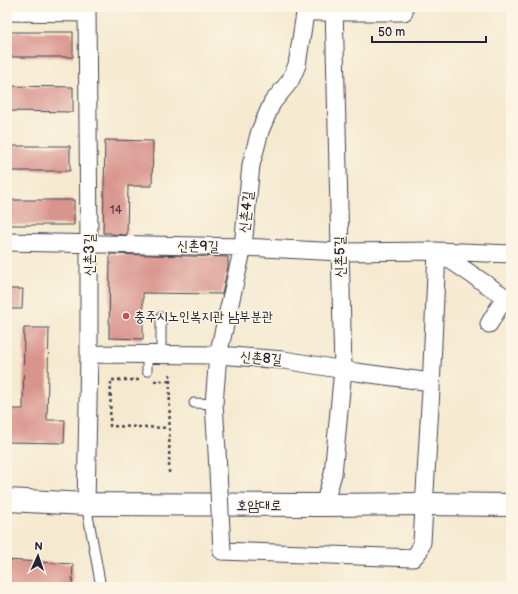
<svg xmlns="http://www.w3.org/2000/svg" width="518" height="594" viewBox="0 0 518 594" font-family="'Balsamiq Sans','Poor Story',sans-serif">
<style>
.building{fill:#d9948d}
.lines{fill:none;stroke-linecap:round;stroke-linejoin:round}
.lane-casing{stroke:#424051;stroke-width:11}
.street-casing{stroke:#424051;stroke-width:19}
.secondary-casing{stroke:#424051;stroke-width:24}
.path{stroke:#424051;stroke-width:2.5;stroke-dasharray:3 3;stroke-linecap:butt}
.lane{stroke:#fff;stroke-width:9}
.street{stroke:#fff;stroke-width:17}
.secondary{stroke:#fff;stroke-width:22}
.street-bridge-casing{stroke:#424051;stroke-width:19;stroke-linecap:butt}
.street-bridge{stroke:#fff;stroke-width:17}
.poi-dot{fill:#d1495b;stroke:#fcf5e5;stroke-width:1.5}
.labels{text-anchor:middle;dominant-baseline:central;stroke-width:3;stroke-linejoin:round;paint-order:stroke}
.number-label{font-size:12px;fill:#503e50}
.street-label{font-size:14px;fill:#22223b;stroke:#fcf5e5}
.poi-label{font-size:14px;fill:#22223b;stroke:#fcf5e5;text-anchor:start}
</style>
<rect width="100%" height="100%" fill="#fcf5e5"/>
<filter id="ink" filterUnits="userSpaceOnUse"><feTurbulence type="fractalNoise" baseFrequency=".025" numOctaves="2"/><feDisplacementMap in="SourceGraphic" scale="8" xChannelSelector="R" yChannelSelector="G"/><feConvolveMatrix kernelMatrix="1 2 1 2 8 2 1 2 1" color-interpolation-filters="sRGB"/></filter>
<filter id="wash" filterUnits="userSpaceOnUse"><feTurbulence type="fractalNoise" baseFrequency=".012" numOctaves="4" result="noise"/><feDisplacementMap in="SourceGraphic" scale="16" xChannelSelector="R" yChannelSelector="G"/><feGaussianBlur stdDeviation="0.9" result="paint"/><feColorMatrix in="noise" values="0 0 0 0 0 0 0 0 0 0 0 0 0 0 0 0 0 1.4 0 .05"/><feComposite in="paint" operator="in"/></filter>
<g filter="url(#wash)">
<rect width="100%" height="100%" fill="#f5ead0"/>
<g id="blocks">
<path class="building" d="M7 32H73V57H7Z
M7 86 73 87V112L7 111Z
M105 140 153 141 152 186H128L127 235 111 234V233H103Z
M7 146H70V171H7Z
M7 200H74V225H7Z
M110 254 228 257V266L222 294 143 293V339L109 338Z
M7 289H23L22 309H7Z
M24 328H49L47 420H65L64 443 7 442V420H12V409H23Z
M7 560 73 564 72 587H7Z"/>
</g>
</g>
<g filter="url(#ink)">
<use href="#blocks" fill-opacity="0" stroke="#424051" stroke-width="1"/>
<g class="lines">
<g class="lane-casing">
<path id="lane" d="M161 354V317
M147 371V354
M194 403 214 404
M86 504 101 587"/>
</g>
<g class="street-casing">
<path id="street" d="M7 12 87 13
M306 12H404
M7 242 243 247 340 252 437 251 511 254
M437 251 505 297 489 324
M89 354 218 355 284 360 356 372 431 382
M217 451 214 404 218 355 243 247 251 165 260 131 272 103 290 81 297 65 306 7
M86 504 89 354V243L87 7
M324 505 333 474 343 369 334 7
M222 551 413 558 419 551 422 542 431 389 437 251"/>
</g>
<g class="secondary-casing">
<path id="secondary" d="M7 500 86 504 324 505 424 504 511 505"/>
</g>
<path class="path" d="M139 380H111L110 426 169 428
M154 381H170
M169 473 170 371"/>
<use href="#lane" class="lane"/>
<use href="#street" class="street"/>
<use href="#secondary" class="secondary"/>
<g class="street-bridge-casing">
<path id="street-bridge" d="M217 451 222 551"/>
</g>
<use href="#street-bridge" class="street-bridge"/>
</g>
</g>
<circle class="poi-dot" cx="126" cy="316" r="4"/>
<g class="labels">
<g class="number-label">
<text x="116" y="210">14</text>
</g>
<g class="street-label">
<text transform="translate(246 212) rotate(-84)">신촌4길</text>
<text transform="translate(198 246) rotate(1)">신촌9길</text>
<text transform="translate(89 255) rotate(-90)">신촌3길</text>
<text transform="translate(340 257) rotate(-91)">신촌5길</text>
<text transform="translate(261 358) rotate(5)">신촌8길</text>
<text x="259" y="505">호암대로</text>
</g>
<g class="poi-label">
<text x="134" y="316">충주시노인복지관 남부분관</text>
</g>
</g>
<rect width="518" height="594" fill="none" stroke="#fcf5e5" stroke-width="24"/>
<g transform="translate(38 556) rotate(3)" stroke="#fcf5e5" stroke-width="3" paint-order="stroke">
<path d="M0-3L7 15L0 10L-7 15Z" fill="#22223b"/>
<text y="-6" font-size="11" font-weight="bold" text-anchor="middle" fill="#22223b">N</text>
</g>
<path d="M372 36v6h114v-6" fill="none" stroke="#22223b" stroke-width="2"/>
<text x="378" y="36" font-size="12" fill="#22223b" stroke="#fcf5e5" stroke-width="3" paint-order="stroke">50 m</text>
</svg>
